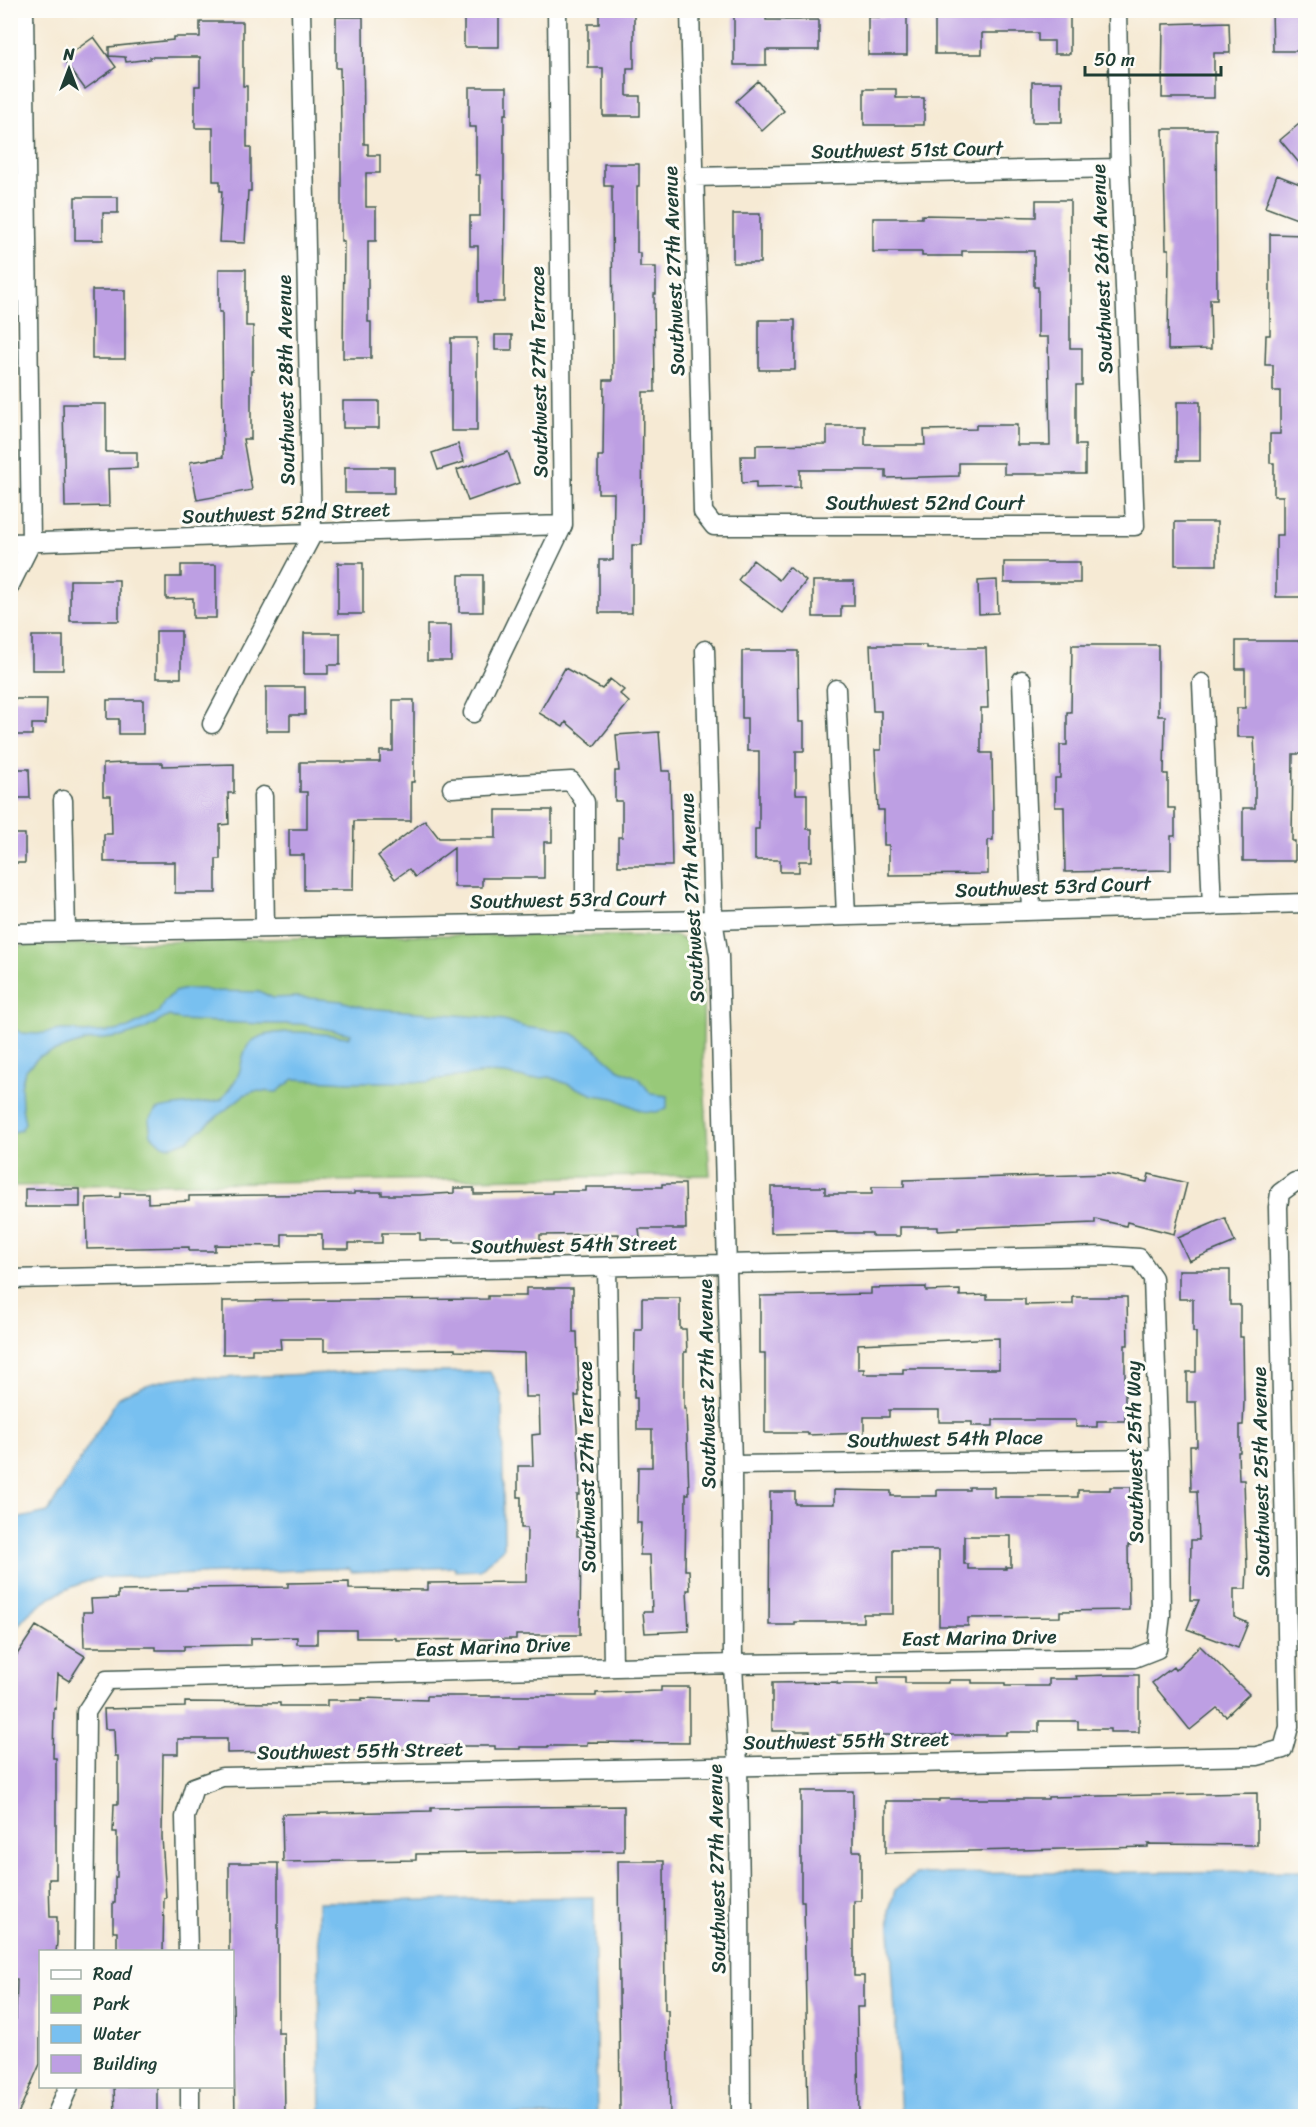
<svg xmlns="http://www.w3.org/2000/svg" width="1316" height="2127" viewBox="0 0 1316 2127" font-family="Sriracha,sans-serif">
<style>
.green{fill:#98c979;stroke:#5c8356;stroke-width:1.5}
.water{fill:#78c0f0;stroke:#4c7e92;stroke-width:1.5}
.building{fill:#bd9fe3;fill-rule:evenodd}
.lines{fill:none;stroke-linecap:round;stroke-linejoin:round}
.minor-casing{stroke:#3f574c;stroke-width:21}
.minor{stroke:#fff;stroke-width:18}
.labels{text-anchor:middle;dominant-baseline:central;stroke-width:6;stroke-linejoin:round;paint-order:stroke}
.street-label{font-size:20px;fill:#1f3d34;stroke:#fdfcf7}
</style>
<rect width="100%" height="100%" fill="#fdfcf7"/>
<filter id="ink" filterUnits="userSpaceOnUse"><feTurbulence type="fractalNoise" baseFrequency=".0167" numOctaves="2"/><feDisplacementMap in="SourceGraphic" scale="12" xChannelSelector="R" yChannelSelector="G"/><feConvolveMatrix kernelMatrix="1 2 1 2 8 2 1 2 1" color-interpolation-filters="sRGB"/></filter>
<filter id="wash" filterUnits="userSpaceOnUse"><feTurbulence type="fractalNoise" baseFrequency=".008" numOctaves="4" result="noise"/><feDisplacementMap in="SourceGraphic" scale="24" xChannelSelector="R" yChannelSelector="G"/><feGaussianBlur stdDeviation="1.35" result="paint"/><feColorMatrix in="noise" values="0 0 0 0 0 0 0 0 0 0 0 0 0 0 0 0 0 1.4 0 .05"/><feComposite in="paint" operator="in"/></filter>
<g filter="url(#wash)">
<rect width="100%" height="100%" fill="#f6ead4"/>
<path class="green" d="M406 935 675 936C682 939 691 941 695 947 708 964 702 1035 703 1058 705 1097 707 1136 710 1175L11 1186 10 946Z"/>
<path class="water" d="M186 989H203L211 991 261 992 273 998 297 997 341 1001 366 1008 480 1017 504 1020 524 1027 572 1033 592 1046 618 1069 639 1078 651 1094 667 1096V1109L656 1112 642 1111 614 1098 594 1095 550 1077 529 1079 505 1074 486 1073 439 1079 428 1082H350L294 1079 277 1092 255 1091 244 1095 188 1140 172 1146 162 1145 151 1135 149 1120 156 1110C177 1104 199 1105 221 1100 227 1092 235 1083 239 1073 242 1065 242 1054 247 1047 261 1023 325 1034 348 1037L351 1034 301 1024H262L180 1020 169 1016 143 1030 121 1037 86 1041 40 1056 25 1071 21 1086 22 1107 25 1123 21 1130 11 1133V1027L22 1033 37 1034 61 1030H74L82 1033 115 1031 128 1028 158 1013 164 1002 174 992Z
M350 1372H490L502 1396 504 1547 480 1570 455 1571V1567L352 1572 349 1568 97 1578C59 1591 34 1601 11 1635V1520L48 1512 118 1398C147 1381 184 1373 218 1378Z
M1305 1871V2116H901L889 1911 895 1890 916 1874Z
M594 1897 597 2116H321L318 1902Z"/>
<g id="blocks">
<path class="building" d="M464 10H499V47H464Z
M599 10H634V68H627V96H640V116H603V68H588V24H599Z
M998 10H1070V54H1054V41H1038V33H982V54H935V17H998Z
M1272 10H1305V51H1273Z
M734 11H766V20H819V50H766V65H734Z
M336 17H363L364 144H368V155H380V173H366V207H376V241H368V322H371V358H343L344 241H341V122L340 68H336Z
M868 17H907V55H868Z
M200 22H243V86H247V147H251V191H248L245 243 219 242 222 191H220V181H213V128H195V86H200V57H150V59L126 62 125 57 109 56V47L173 40V37H200Z
M1229 22 1230 53H1214V98H1162L1163 24Z
M94 37 116 67 85 89 63 59Z
M758 81 784 111 762 131 736 101Z
M1032 82H1062V122H1032Z
M469 87H507V114H504V199H505L504 302H478V246H470V216H480V175H476V127H469Z
M864 89H896V98H924V125H864Z
M1305 119V170L1280 140Z
M1163 129H1216L1217 299H1210L1211 349 1168 350 1169 249H1166Z
M604 164H639V186H637V253H640V267H656V294H654L655 392H643L642 545H632V613H599V560H613L614 493H598V456H603L604 380H613L612 186H604Z
M1277 175 1305 186V222L1265 207Z
M75 197H118V213H103V240H75Z
M1036 200H1070V348H1082V385H1076V445H1085V474H1004V463H959V476L886 478V470H800V487L756 488V482L742 483 741 456H756V445L827 444V426H865V445H925L924 430 976 429V425H1017V445H1050L1048 337H1038V287H1034V251H962V256H922V252H873V218H922V215L1036 217Z
M733 214H760V263H733Z
M1270 234 1305 235V597H1276V535H1283V496H1274V463H1270V434H1280V391H1273V365H1265L1266 335H1270Z
M219 269H246V326H253V371H251V439H243L252 490 197 500 190 462 223 457 222 312H219Z
M92 290H125V359H92Z
M759 320H795V370H759Z
M495 335H512V350H495Z
M451 338H477V431H451Z
M343 401H379V428H343Z
M1177 402H1200V461H1177Z
M63 404H106V452H137V468L108 469 109 506 65 507Z
M458 444 464 462 438 470 432 453Z
M508 452 519 483 468 501 457 470Z
M345 467H394V493H345Z
M1175 522H1217V565H1175Z
M753 560 779 580 789 567 806 581 782 613 738 580Z
M1004 562H1080V583H1004Z
M338 563H363V614H338Z
M181 565H216V618H193V598L166 599V577H181Z
M459 575H483V612H459Z
M70 580H119V621H70Z
M997 580 998 613 979 614 978 581Z
M813 581H854V606H841V617H813Z
M427 625H451V661H427Z
M156 631H181V678H156Z
M304 633H340V665H328V674H304Z
M32 636H63V670H32Z
M1236 641H1305V754H1293L1292 841H1295V861H1243V808H1255V761L1254 737H1237V708H1245V669H1236Z
M870 645H926V648H986L988 708H981V753H992L993 812V840H988V874L889 875V845H884V810H878L875 750H881V711H873Z
M1072 645H1158V716H1165L1164 774H1168V808H1175V836H1171V870L1065 872 1064 807H1055V778H1060V745H1067V712H1071Z
M742 651H798L799 722H804V751H796V794H807V829H812V861H799V872H780V860H755V829H759V751H747V718H742Z
M565 668 602 689 610 679 624 690 620 694 629 702 594 746 566 722 563 727 539 713Z
M266 687H305V715H290V731H266Z
M10 699H47L46 724H32V735H10Z
M107 700H143V734H119V719H107Z
M393 700H414V782H411V821H354L353 890H304V855H289V829H307V792H300V762H380V751H393Z
M659 732 662 771H670L672 866H618V837H622V801H615V771H619L616 735Z
M124 763H163V766L234 764V793H228L229 824 220 825V859H216V893H175V862H104V834H112L111 796H103V764Z
M10 769H29L30 798H10Z
M496 810H552V842H544V878H482V887H454V848L415 877 409 869 395 879 378 856 425 820 439 838H496Z
M10 834H25V863H10Z
M1108 1174 1147 1182 1149 1174 1187 1183 1174 1234 1127 1222 1126 1226 1095 1219V1223L958 1228V1230L938 1231V1227H900V1236H872V1233H837V1232L771 1233V1187H825V1194H872V1187H904V1180Z
M662 1184H685L686 1229H639L640 1237H619V1234L540 1235V1241L474 1242H454V1240H420V1233H382V1243H349V1249H322V1234H282V1246L215 1245V1251H189V1247L87 1249 86 1198 120 1197V1193H148V1203L189 1201V1196L354 1194V1192H382V1195H420L454 1193V1188H474V1194L552 1193V1191H586V1187H662Z
M25 1189H80V1207H25Z
M1225 1218 1235 1242 1189 1261 1178 1238Z
M1179 1270H1230V1305H1240V1337H1243L1244 1402 1243 1425H1240V1452H1238L1239 1480H1244L1247 1567 1246 1589H1234V1617L1248 1623 1238 1648 1187 1629 1199 1600H1190L1191 1540H1199L1197 1491H1191L1190 1446H1197L1196 1402H1187V1372H1196V1332H1193V1299H1179Z
M926 1287V1291L960 1290V1296L987 1295V1299H1025V1305L1073 1304V1297H1127L1128 1345H1125V1421H1097V1427H1076V1420H993V1426H972V1422H939V1410H889V1417H864V1433L808 1435V1433H765V1353H760V1296L871 1294V1288ZM999 1338V1369H903V1374H864V1369H858V1344Z
M526 1288H573V1332H577L579 1396H575L579 1462 580 1495H577V1536H581L580 1635H516V1639L396 1640V1638H356V1630H317V1644H297V1637L251 1638V1645L184 1646V1650H156V1647H84L83 1612H92L91 1599 118 1598V1591L187 1590V1588L288 1587V1583L349 1582V1589L428 1590V1583L526 1582 527 1528H521V1497H518V1466H533L532 1435 540 1434 539 1397H525L524 1353 455 1351V1349L324 1351V1339H280L281 1349H252V1354H223V1301L488 1299V1296H526Z
M642 1298H680V1329H686L687 1352H684V1409H686L689 1494H686L685 1570H689L690 1590H687L689 1631 645 1633 643 1612H652L650 1555H640L641 1523H637L638 1467H652V1430H637V1398H634L635 1330H642Z
M969 1487H994V1497H1078V1490H1110V1487H1131V1545H1128L1129 1610 1060 1611V1617L968 1618V1626H939V1550H893V1614H863V1622H795V1625H769L770 1492H795V1504H834V1490L891 1491V1496H937V1490H969ZM964 1536H1011V1567H1006V1569H968V1564H964Z
M36 1626 85 1656 69 1681 58 1674 56 1709 54 1708 53 1758H56V1879H49L50 1917H57V1943L56 1952H40V2064L17 2116H10V2017L16 2019 17 1979H10V1665Z
M1200 1646 1249 1694 1226 1716 1217 1708 1190 1730 1152 1683 1173 1667 1175 1670Z
M1110 1675H1139V1732H1110V1729H1078V1721H1039V1732H1006V1735H837V1739H810V1731H772V1683L837 1682V1684H878V1677H905V1683H949V1680H972V1683H1005V1686H1049V1679H1077L1076 1676Z
M661 1687H689V1743L587 1742V1746H548V1747H520V1749H495V1746H423V1749L348 1750V1751L283 1750V1752L227 1753V1739H178V1754H163L162 1837 166 1898H164L163 1952H117V1932H113V1903H115V1877H117V1832H113L114 1804H118V1756H115L114 1729H105L104 1709 185 1707V1702L280 1703V1706H327V1700H362V1698L427 1700V1696H596V1693L661 1691Z
M801 1791H853V1851H861V1901H854V1976H864V2007H857L859 2116H808L804 1901H801Z
M1257 1793V1845L1148 1844V1847L886 1853V1801H939V1799H1048V1797Z
M624 1806V1851L416 1854V1860L283 1862 282 1814 431 1811V1808Z
M618 1861H664L665 2010H668L670 2116H620Z
M229 1863H278V2033H284L285 2116H235L232 1952H229Z
M114 2086H157V2116H115Z"/>
</g>
</g>
<g filter="url(#ink)">
<use href="#blocks" fill-opacity="0" stroke="#3f574c" stroke-width="1.5"/>
<g class="lines">
<g class="minor-casing">
<path id="minor" d="M690 10 703 512 714 526H1135L1120 168 1117 10
M693 177 1120 168
M10 543 563 525
M10 585 31 543 24 10
M705 650 713 920 719 956 732 1465 733 1664 738 1765 740 1894 741 2116
M1022 680 1031 910
M1202 683 1212 906
M836 689 846 916
M473 713 563 525 557 10
M212 724 312 535 301 10
M452 788 571 781 585 802V922
M263 796 265 928
M63 800 66 932
M10 933 713 920 1306 903
M607 1267 613 1666
M10 1279 1107 1256 1139 1258 1153 1278 1159 1459 1161 1615 1157 1649 1134 1658 733 1664 107 1680 86 1712 84 1952
M732 1465 1159 1459
M188 1952 185 1817 194 1787 222 1777 1257 1756 1283 1749 1289 1727 1278 1207 1280 1193 1295 1182H1306
M190 2086V2116
M56 2116 69 2086"/>
</g>
<use href="#minor" class="minor"/>
</g>
</g>
<g class="labels">
<g class="street-label">
<text transform="translate(907 150) rotate(-1)">Southwest 51st Court</text>
<text transform="translate(1102 269) rotate(-92)">Southwest 26th Avenue</text>
<text transform="translate(674 271) rotate(-92)">Southwest 27th Avenue</text>
<text transform="translate(539 372) rotate(-91)">Southwest 27th Terrace</text>
<text transform="translate(286 380) rotate(-91)">Southwest 28th Avenue</text>
<text x="925" y="503">Southwest 52nd Court</text>
<text transform="translate(286 513) rotate(-2)">Southwest 52nd Street</text>
<text transform="translate(1053 887) rotate(-2)">Southwest 53rd Court</text>
<text transform="translate(692 898) rotate(-93)">Southwest 27th Avenue</text>
<text transform="translate(568 900) rotate(-1)">Southwest 53rd Court</text>
<text transform="translate(574 1245) rotate(-1)">Southwest 54th Street</text>
<text transform="translate(707 1384) rotate(-91)">Southwest 27th Avenue</text>
<text transform="translate(945 1439) rotate(-1)">Southwest 54th Place</text>
<text transform="translate(1135 1452) rotate(-91)">Southwest 25th Way</text>
<text transform="translate(587 1467) rotate(-91)">Southwest 27th Terrace</text>
<text transform="translate(1261 1472) rotate(-91)">Southwest 25th Avenue</text>
<text transform="translate(979 1638) rotate(-1)">East Marina Drive</text>
<text transform="translate(493 1647) rotate(-2)">East Marina Drive</text>
<text transform="translate(846 1741) rotate(-1)">Southwest 55th Street</text>
<text transform="translate(360 1751) rotate(-1)">Southwest 55th Street</text>
<text transform="translate(717 1869) rotate(-91)">Southwest 27th Avenue</text>
</g>
</g>
<rect width="1316" height="2127" fill="none" stroke="#fdfcf7" stroke-width="36"/>
<rect x="39" y="1950" width="195" height="138" fill="#fdfcf7" stroke="#a4b0a9" stroke-width="1.5"/>
<rect x="51" y="1970" width="30" height="9" fill="#ffffff" stroke="#a4b0a9" stroke-width="1.5"/>
<text x="93" y="1980" font-size="18" fill="#1f3d34">Road</text>
<rect x="51" y="1995" width="30" height="18" fill="#98c979" stroke="#a4b0a9" stroke-width="1.5"/>
<text x="93" y="2010" font-size="18" fill="#1f3d34">Park</text>
<rect x="51" y="2025" width="30" height="18" fill="#78c0f0" stroke="#a4b0a9" stroke-width="1.5"/>
<text x="93" y="2040" font-size="18" fill="#1f3d34">Water</text>
<rect x="51" y="2055" width="30" height="18" fill="#bd9fe3" stroke="#a4b0a9" stroke-width="1.5"/>
<text x="93" y="2070" font-size="18" fill="#1f3d34">Building</text>
<g transform="translate(69 69)" stroke="#fdfcf7" stroke-width="4.5" paint-order="stroke">
<path d="M0-4.5L10 22L0 15L-10 22Z" fill="#1f3d34"/>
<text y="-9" font-size="16" font-weight="bold" text-anchor="middle" fill="#1f3d34">N</text>
</g>
<path d="M1085 66v9h136v-9" fill="none" stroke="#1f3d34" stroke-width="3"/>
<text x="1094" y="66" font-size="18" fill="#1f3d34" stroke="#fdfcf7" stroke-width="4.5" paint-order="stroke">50 m</text>
</svg>
